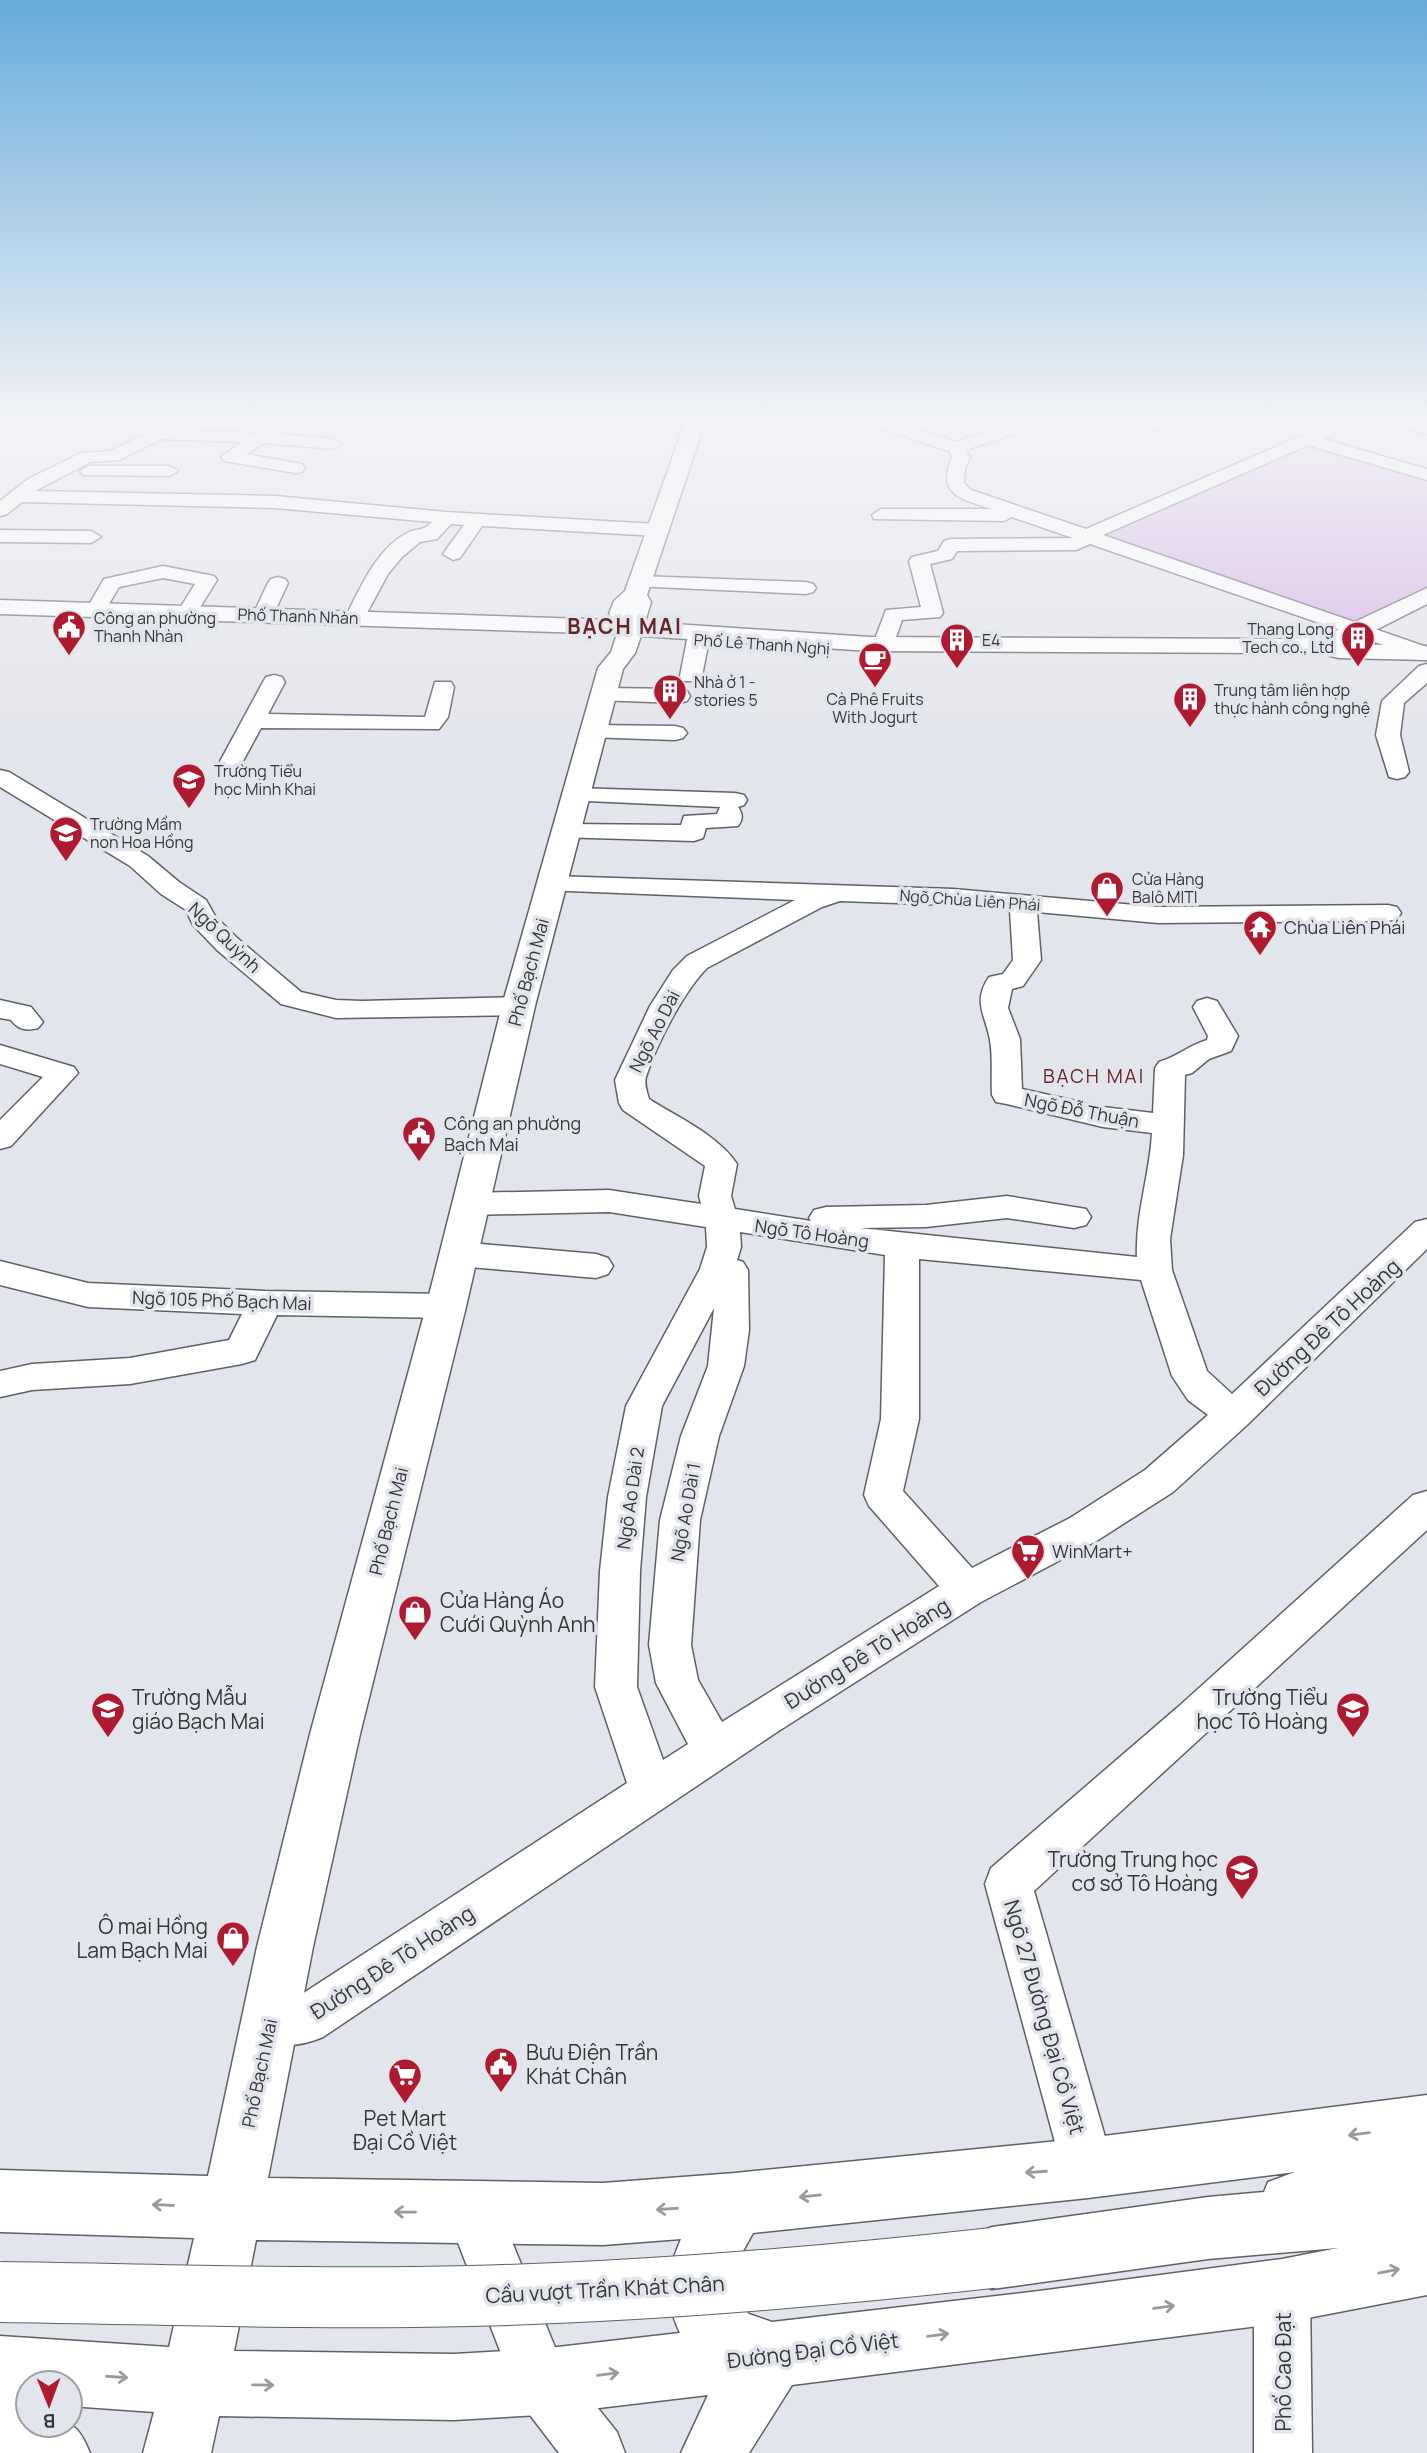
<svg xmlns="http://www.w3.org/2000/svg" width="1427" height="2453" viewBox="0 0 1427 2453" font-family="Manrope,sans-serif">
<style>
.green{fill:#d7b2e6}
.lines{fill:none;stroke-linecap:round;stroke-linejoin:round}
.minor-casing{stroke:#5f6167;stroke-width:3}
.major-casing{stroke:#5f6167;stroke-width:3}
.minor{fill:#fff;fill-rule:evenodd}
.major{fill:#fff;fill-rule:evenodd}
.major-bridge-casing{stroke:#5f6167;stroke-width:62;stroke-linecap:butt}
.major-bridge{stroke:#fff;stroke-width:60}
.oneway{stroke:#9a9a9c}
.labels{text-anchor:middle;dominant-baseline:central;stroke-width:7;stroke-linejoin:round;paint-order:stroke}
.far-street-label{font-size:16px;fill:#363639;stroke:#e3e5ec}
.far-poi-label{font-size:16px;fill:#363639;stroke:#e3e5ec;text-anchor:start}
.poi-label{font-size:18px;fill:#363639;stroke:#e3e5ec;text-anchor:start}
.street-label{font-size:18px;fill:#363639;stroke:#e3e5ec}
.neighbourhood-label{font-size:19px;letter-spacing:2px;fill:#692427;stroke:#e3e5ec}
.far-district-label{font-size:21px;font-weight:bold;letter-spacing:2px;fill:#692427;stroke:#e3e5ec}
.near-street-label{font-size:21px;fill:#363639;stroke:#e3e5ec}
.near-poi-label{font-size:21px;fill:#363639;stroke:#e3e5ec;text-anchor:start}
</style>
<rect width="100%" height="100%" fill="#e3e5ec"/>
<path class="green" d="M1311 445 1427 479V587L1356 623 1105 534Z"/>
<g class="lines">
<g class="minor-casing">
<path id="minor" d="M279 422H300L281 434 333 439 342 444 333 449 264 443 246 454 302 464 305 468 302 472 296 473 224 461 221 457 242 442 162 439 119 460 90 462 35 491 275 496 446 512 657 524 667 530 657 536 482 526 460 558 453 560 443 554 464 525 451 524 437 539 420 542 402 557 388 574 362 622H348L345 618C360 589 376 549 407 533 418 527 421 533 432 522L275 508 22 502 7 514 0 516V501L28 479 81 453 110 451 153 430 258 433Z
M871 422H895L956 442 1014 422H1038L1036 426 966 450 970 457 965 469 964 483 971 490 1086 529 1333 422H1355L1353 426 1323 439 1427 469V480L1308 445 1103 535 1427 647V660L1090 544 1076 550 957 551 952 559 930 564 943 613 940 617 902 620 892 649H876L873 644 886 610 921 607 909 561 912 557 938 551 944 541 951 539 1073 538 1012 517 1004 521 874 519 872 515 881 509H992C961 499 936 495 952 457L949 451 873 426Z
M1150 422H1174L1172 426 1155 431 1147 426Z
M1393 422 1427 424V434L1395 426Z
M89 466H169L178 471 169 476 83 475 80 471Z
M0 530 91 531 101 537 91 543 0 542Z
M163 566 214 576 217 580 194 617H180L177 613 195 584 163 578 119 587 103 614H89L86 610 104 579Z
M639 576 806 582 813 584 816 588 813 592 806 594 632 586 629 582 632 578Z
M278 577 285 579 288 583 273 615 270 619H256L253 615 268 583 271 579Z
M698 634 706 635 709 640 702 676 699 681H683L680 676 687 640 690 635Z
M1427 664V683L1404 703 1400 735 1409 772 1405 777 1397 779 1389 777 1376 735 1382 701 1419 666Z
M274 675 282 677 285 682 268 714 425 717 435 682H451L454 687 448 717 439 729 261 728 237 772H221L217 767 263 682 266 677Z
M604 688 679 689 687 691 690 696 687 701 679 703 596 700 593 695 596 690Z
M593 725 675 726 683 728 687 733 683 738 675 740 585 737 581 732 585 727Z
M0 770 9 772 148 856 179 882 206 900 215 916 237 938 301 992 336 1000 362 1001 518 997 528 1000 532 1006 528 1012 518 1015 336 1018 281 1004 217 950 193 925 186 910 161 894 130 866 0 787Z
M574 788 735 793 744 795 747 800 744 805 738 807C743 814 743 819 738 826L706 828 703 838 694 841 556 837 552 832 556 827 565 824 681 825 684 816 717 814 720 807 565 800 562 795 565 790Z
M552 876 953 889 1158 907 1388 905 1397 907 1401 913 1397 919 1388 921 1158 923 1037 912 1041 960 1023 986 1012 989 1008 1008 1020 1039 1022 1089 1103 1107 1153 1113 1155 1068 1159 1062C1176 1057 1190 1045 1207 1040L1208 1036 1193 1007 1197 1001 1207 998 1217 1001 1238 1036 1231 1051 1209 1059 1192 1073 1185 1075 1183 1155 1170 1239 1172 1270 1207 1371 1232 1394 1415 1222 1427 1219V1249L1247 1425 1173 1492 1098 1540 981 1602 777 1732 323 2037C300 2047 276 2048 253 2038L245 2021 253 2004 270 1996H299L627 1783 595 1687 600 1571 608 1497 626 1406 700 1269 707 1247 706 1227 609 1212 469 1215 457 1212 453 1204 457 1196 469 1193 609 1190 701 1204 699 1196 705 1166 623 1110 619 1103 615 1080 650 1006 673 970 687 956 795 900 543 890 539 884 543 878ZM840 901 953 905 1010 910 1013 960 1003 974 989 977C972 1002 986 1016 990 1040 993 1057 991 1077 992 1095L996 1102 1007 1104 1103 1127 1152 1133C1150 1174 1135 1215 1137 1257L860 1228 926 1227 1007 1218 1074 1228 1086 1225 1091 1217 1086 1209 1007 1196 926 1205 826 1207 814 1210 809 1218 811 1221 735 1209 731 1196 737 1164C718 1135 677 1117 649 1099 647 1092 644 1084 646 1077 656 1045 684 991 707 968L822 907ZM740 1232 885 1255 881 1419 864 1495 869 1506 939 1586 722 1722 698 1680 691 1645 700 1520 719 1436 744 1366 749 1330 748 1270 743 1262 737 1260 741 1247ZM919 1259 1141 1280 1172 1376 1188 1400 1208 1415 1145 1470 1070 1518 972 1568 903 1491 919 1419ZM714 1308 708 1366 681 1436 660 1520 649 1645 656 1683 688 1744 663 1760 637 1687 640 1571 646 1497 662 1406Z
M0 1000 31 1007 43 1022 38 1028C26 1031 19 1030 11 1020L0 1018Z
M0 1045 74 1067 78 1073 11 1146 0 1149V1120L43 1077 0 1064Z
M458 1242 596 1254 608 1258 613 1266 608 1274 596 1278 458 1266 446 1262 441 1254 446 1246Z
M0 1261 88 1283 265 1291 446 1294 458 1297 463 1306 458 1315 446 1318 277 1315 255 1360 242 1364 130 1384 32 1390 0 1397V1371L32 1364 130 1358 229 1340 242 1314 88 1307 0 1285Z
M1427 1491V1530L1034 1891 1114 2168 1107 2187 1088 2194 1069 2187 1062 2168 985 1884 991 1868 1178 1707 1413 1495Z
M473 2185 492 2193 561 2362 617 2432 625 2453H559L520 2402 446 2212 454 2193Z
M1282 2263 1301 2272 1310 2291 1312 2453H1254V2291L1263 2272Z"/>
</g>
<g class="major-casing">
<path id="major" d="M685 422H705L647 595 651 602 645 622 870 637 1291 639 1327 635 1427 588V604L1348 644 1426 646 1427 660 1339 658 1330 656 1327 650 1291 653 870 651 641 636 635 653 623 669 536 1002 465 1311 360 1734 313 1947 268 2178 603 2183 735 2173 1088 2138 1427 2095V2295L1282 2323 792 2385 749 2453H681L708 2395 540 2415 454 2420 219 2416 211 2453H143L154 2412 70 2406V2383H28V2425C67 2425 74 2414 90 2453H0V2336L169 2347 194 2238 0 2232V2170L208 2176 257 1947 310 1734 425 1311 503 1002 598 668 611 652 617 634 0 614V600L615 620 609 614 614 601 625 591ZM1295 2172 1268 2182 1264 2192 1208 2197 992 2227 970 2236 961 2258 970 2280 992 2289 1208 2259 1338 2248 1282 2259 1039 2291 772 2322 749 2314 731 2297 733 2269 753 2233 1088 2198ZM681 2239C665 2278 662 2293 680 2333L540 2349 454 2354 234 2351 256 2240 603 2245Z"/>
</g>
<use href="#minor" class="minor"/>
<use href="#major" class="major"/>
<g class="major-bridge-casing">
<path id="major-bridge" d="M0 2292C157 2294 314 2300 470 2296 645 2292 819 2277 992 2258"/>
</g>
<use href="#major-bridge" class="major-bridge"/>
</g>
<defs><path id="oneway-shaft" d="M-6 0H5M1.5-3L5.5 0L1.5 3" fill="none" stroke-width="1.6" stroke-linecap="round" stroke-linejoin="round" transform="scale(1.75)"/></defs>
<g class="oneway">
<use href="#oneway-shaft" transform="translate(1359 2134) rotate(173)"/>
<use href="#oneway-shaft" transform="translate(1036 2172) rotate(176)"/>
<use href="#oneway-shaft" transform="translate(810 2196) rotate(174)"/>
<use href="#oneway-shaft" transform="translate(163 2205) rotate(-178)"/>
<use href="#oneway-shaft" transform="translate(667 2209) rotate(176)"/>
<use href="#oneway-shaft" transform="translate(405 2212) rotate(-179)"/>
<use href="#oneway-shaft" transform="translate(1389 2271) rotate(-11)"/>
<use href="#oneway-shaft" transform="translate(1164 2307) rotate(-8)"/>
<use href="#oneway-shaft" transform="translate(938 2335) rotate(-7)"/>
<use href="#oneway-shaft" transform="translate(608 2374) rotate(-7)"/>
<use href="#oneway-shaft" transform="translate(117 2377) rotate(4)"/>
<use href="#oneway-shaft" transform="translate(263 2385) rotate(1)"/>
</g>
<linearGradient id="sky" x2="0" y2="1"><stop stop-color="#67abda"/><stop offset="0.55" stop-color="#f2f3f6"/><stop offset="1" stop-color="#f2f3f6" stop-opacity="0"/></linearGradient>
<rect width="1427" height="765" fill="url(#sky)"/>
<defs>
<g id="civic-pin" transform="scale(1.75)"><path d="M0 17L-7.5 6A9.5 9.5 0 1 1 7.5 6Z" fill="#ae1a30" stroke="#e3e5ec"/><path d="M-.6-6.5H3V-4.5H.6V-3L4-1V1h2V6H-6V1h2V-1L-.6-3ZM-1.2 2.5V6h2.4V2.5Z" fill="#fff"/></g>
<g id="building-pin" transform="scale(1.75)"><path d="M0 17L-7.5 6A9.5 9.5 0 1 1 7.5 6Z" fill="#ae1a30" stroke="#e3e5ec"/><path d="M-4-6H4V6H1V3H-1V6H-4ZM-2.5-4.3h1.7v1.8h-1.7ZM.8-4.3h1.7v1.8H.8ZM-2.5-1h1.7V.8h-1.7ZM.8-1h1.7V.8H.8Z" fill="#fff"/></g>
<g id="cafe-pin" transform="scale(1.75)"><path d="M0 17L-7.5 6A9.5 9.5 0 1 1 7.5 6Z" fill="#ae1a30" stroke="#e3e5ec"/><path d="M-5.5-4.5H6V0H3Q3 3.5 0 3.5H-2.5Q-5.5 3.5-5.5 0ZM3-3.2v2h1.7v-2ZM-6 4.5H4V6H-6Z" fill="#fff"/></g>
<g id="school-pin" transform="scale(1.75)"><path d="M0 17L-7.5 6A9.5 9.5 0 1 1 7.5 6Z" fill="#ae1a30" stroke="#e3e5ec"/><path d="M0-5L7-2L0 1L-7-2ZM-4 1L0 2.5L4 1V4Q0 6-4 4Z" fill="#fff"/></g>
<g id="shop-pin" transform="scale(1.75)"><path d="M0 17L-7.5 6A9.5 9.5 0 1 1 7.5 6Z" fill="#ae1a30" stroke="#e3e5ec"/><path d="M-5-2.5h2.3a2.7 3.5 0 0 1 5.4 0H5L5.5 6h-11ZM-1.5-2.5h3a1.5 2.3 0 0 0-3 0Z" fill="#fff"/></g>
<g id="temple-pin" transform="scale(1.75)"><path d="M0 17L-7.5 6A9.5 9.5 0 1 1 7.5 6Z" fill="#ae1a30" stroke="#e3e5ec"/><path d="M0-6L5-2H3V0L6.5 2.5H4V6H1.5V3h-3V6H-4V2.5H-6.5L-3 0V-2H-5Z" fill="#fff"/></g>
<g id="supermarket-pin" transform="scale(1.75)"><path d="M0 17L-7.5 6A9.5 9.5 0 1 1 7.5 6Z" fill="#ae1a30" stroke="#e3e5ec"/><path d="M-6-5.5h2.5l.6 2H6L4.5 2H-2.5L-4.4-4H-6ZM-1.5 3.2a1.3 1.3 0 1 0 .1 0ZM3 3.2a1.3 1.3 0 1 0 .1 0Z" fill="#fff"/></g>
</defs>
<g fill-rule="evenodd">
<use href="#civic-pin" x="69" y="627"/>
<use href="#building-pin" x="1358" y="638"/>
<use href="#building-pin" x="957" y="640"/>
<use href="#cafe-pin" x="875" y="659"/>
<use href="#building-pin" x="670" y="691"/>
<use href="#building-pin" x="1190" y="699"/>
<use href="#school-pin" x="189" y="780"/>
<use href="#school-pin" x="66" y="833"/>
<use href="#shop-pin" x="1107" y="888"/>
<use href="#temple-pin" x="1260" y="927"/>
<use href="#civic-pin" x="419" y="1133"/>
<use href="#supermarket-pin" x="1028" y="1551"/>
<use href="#shop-pin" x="415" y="1612"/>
<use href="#school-pin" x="108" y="1709"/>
<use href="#school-pin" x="1353" y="1709"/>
<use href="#school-pin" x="1242" y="1871"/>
<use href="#shop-pin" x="233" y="1938"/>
<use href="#civic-pin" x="501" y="2064"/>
<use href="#supermarket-pin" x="405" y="2075"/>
</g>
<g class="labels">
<g class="far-street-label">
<text transform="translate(298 616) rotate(2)">Phố Thanh Nhàn</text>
<text transform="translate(762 644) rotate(4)">Phố Lê Thanh Nghị</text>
<text transform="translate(970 900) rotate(4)">Ngõ Chùa Liên Phái</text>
</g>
<g class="far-poi-label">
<text x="94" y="618">Công an phường<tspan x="94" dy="18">Thanh Nhàn</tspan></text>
<text x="1334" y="629" text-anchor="end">Thang Long<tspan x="1334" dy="18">Tech co., Ltd</tspan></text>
<text x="982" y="640">E4</text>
<text x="694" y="682">Nhà ở 1 -<tspan x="694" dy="18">stories 5</tspan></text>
<text x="1214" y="690">Trung tâm liên hợp<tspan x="1214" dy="18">thực hành công nghệ</tspan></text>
<text x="875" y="699" text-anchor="middle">Cà Phê Fruits<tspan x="875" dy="18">With Jogurt</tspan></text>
<text x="214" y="771">Trường Tiểu<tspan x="214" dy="18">học Minh Khai</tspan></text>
<text x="90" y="824">Trường Mầm<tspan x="90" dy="18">non Hoa Hồng</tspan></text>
<text x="1132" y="879">Cửa Hàng<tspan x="1132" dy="18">Balô MITI</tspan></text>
</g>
<g class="poi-label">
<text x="1284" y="927">Chùa Liên Phái</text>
<text x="444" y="1123">Công an phường<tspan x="444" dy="21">Bạch Mai</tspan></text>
<text x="1052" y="1551">WinMart+</text>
</g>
<g class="street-label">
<text transform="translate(225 937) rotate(44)">Ngõ Quỳnh</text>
<text transform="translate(528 972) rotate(-75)">Phố Bạch Mai</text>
<text transform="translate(654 1031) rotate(-63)">Ngõ Ao Dài</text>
<text transform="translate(1082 1110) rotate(11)">Ngõ Đỗ Thuận</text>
<text transform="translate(812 1233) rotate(8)">Ngõ Tô Hoàng</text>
<text transform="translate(222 1300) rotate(2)">Ngõ 105 Phố Bạch Mai</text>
<text transform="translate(630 1498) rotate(-82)">Ngõ Ao Dài 2</text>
<text transform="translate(685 1512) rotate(-80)">Ngõ Ao Dài 1</text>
<text transform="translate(388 1521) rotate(-76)">Phố Bạch Mai</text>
<text transform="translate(259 2073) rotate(-78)">Phố Bạch Mai</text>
</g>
<g class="neighbourhood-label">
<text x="1094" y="1076">BẠCH MAI</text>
</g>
<g class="far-district-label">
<text x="625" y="626">BẠCH MAI</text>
</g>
<g class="near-street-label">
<text transform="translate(1327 1327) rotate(-43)">Đường Đê Tô Hoàng</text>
<text transform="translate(867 1653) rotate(-32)">Đường Đê Tô Hoàng</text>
<text transform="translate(392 1962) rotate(-33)">Đường Đê Tô Hoàng</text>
<text transform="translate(1045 2017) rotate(74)">Ngõ 27 Đường Đại Cồ Việt</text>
<text transform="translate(605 2289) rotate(-3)">Cầu vượt Trần Khát Chân</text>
<text transform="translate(813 2350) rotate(-7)">Đường Đại Cồ Việt</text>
<text transform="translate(1283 2372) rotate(-90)">Phố Cao Đạt</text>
</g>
<g class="near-poi-label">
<text x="440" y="1600">Cửa Hàng Áo<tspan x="440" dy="24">Cưới Quỳnh Anh</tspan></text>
<text x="132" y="1697">Trường Mẫu<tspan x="132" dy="24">giáo Bạch Mai</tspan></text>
<text x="1328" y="1697" text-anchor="end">Trường Tiểu<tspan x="1328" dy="24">học Tô Hoàng</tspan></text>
<text x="1218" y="1859" text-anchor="end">Trường Trung học<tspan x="1218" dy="24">cơ sở Tô Hoàng</tspan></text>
<text x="208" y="1926" text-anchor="end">Ô mai Hồng<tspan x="208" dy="24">Lam Bạch Mai</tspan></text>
<text x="526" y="2052">Bưu Điện Trần<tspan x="526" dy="24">Khát Chân</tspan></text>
<text x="405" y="2118" text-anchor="middle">Pet Mart<tspan x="405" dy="24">Đại Cồ Việt</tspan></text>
</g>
</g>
<g transform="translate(49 2404) rotate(179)"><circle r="33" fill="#e3e5ec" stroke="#9e9fa4" stroke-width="2"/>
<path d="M0-5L12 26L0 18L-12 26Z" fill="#ae1a30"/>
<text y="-10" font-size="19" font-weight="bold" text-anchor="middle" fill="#363639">B</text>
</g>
</svg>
